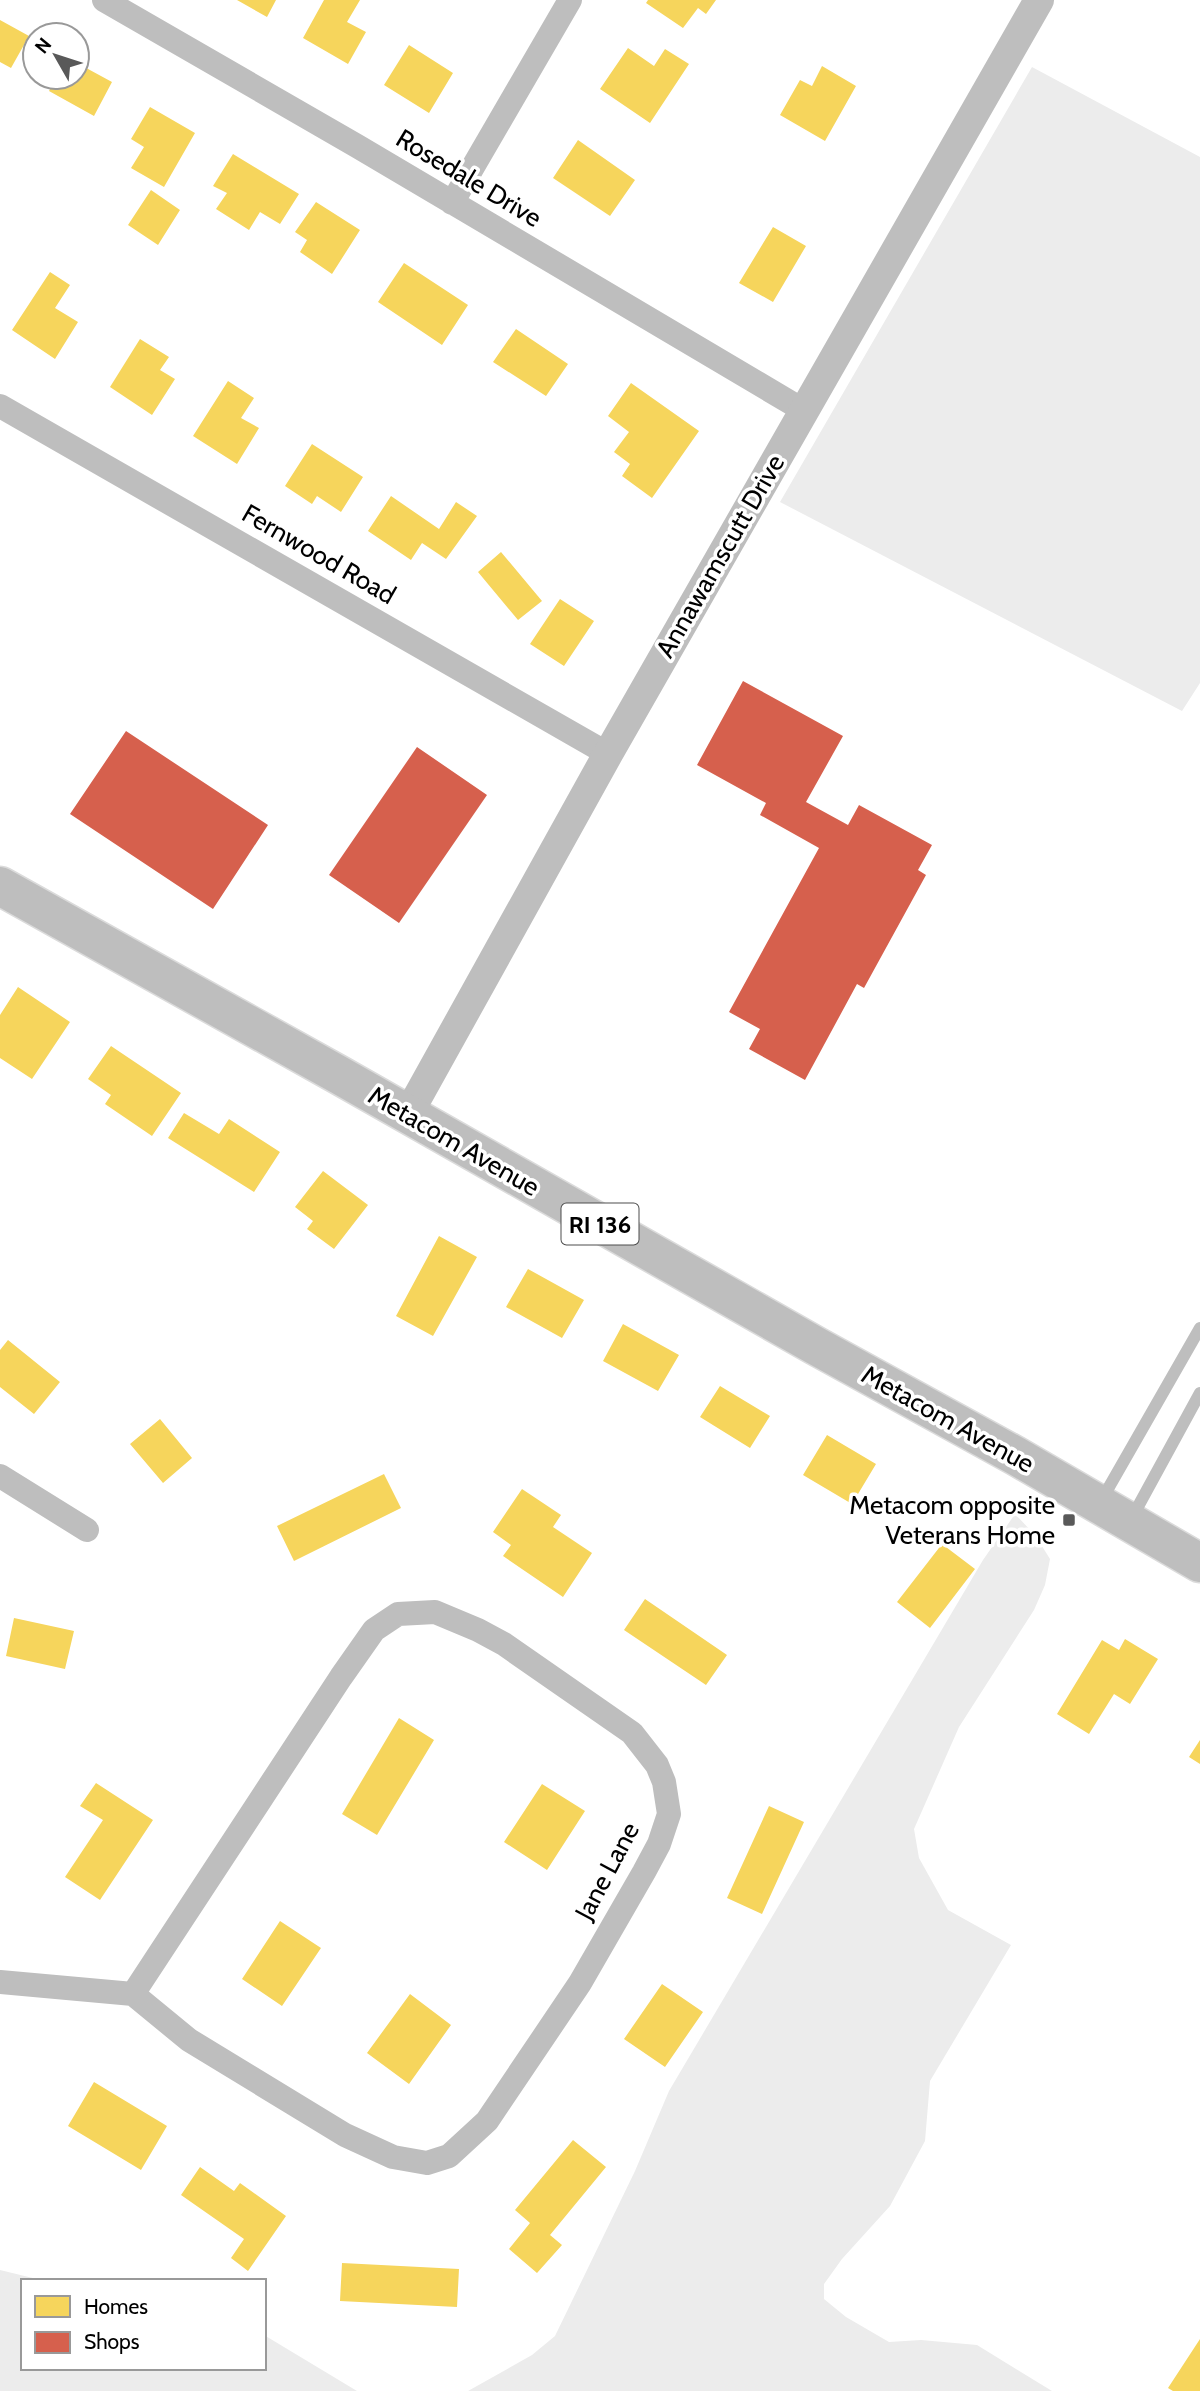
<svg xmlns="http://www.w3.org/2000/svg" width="1200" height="2391" viewBox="0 0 1200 2391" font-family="Cabin,sans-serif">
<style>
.green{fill:#ececec}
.homes{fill:#f6d55c}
.shops{fill:#d6604d}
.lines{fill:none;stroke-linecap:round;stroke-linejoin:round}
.primary-casing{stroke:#dbdbdb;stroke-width:41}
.service{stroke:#bebebe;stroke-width:12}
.minor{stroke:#bebebe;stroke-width:24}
.tertiary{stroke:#bebebe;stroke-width:30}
.primary{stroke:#bebebe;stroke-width:38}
.poi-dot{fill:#595959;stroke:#fff;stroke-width:2.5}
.labels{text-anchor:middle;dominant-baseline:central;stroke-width:7;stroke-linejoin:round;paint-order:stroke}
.shield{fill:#fff;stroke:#4c4c4c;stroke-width:2}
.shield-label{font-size:24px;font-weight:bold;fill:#000}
.street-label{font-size:26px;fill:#000;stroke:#fff}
.poi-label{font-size:26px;fill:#000;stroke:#fff;text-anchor:end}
</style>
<rect width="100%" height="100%" fill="#fff"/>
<path class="green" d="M1032 67 1200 157V683L1182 711 780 502Z
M1015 1514 1035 1535 1050 1559 1045 1585 1034 1610 959 1727 914 1829 919 1858 948 1910 1011 1945 930 2081 925 2141 890 2206 842 2259 824 2284V2299L846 2317 889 2342 921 2340 977 2345 1052 2391H468L532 2355 555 2336 635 2171 669 2091 983 1560Z
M0 2270 45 2281H23V2368H264V2335L357 2391H0Z"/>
<path class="homes" d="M237 0H276L267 17Z
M324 0H360L347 22 366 32 348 64 303 38Z
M648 0H716L706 14 698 8 683 28 646 3Z
M0 20 29 36 11 68 0 62Z
M409 45 453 73 429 113 384 85Z
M628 48 654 66 665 49 689 64 650 123 600 89Z
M77 63 112 82 94 116 49 91 57 77H77Z
M822 66 856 86 825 141 780 115 800 80 812 86Z
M150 107 195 133 164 187 131 168 144 147 131 139Z
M578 140 635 180 610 216 553 178Z
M233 154 299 194 280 224 260 212 249 230 216 209 227 193 213 186Z
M151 190 180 210 158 245 128 225Z
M316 202 360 230 332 274 300 252 307 240 295 232Z
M773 227 806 246 773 302 739 283Z
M404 263 468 305 442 345 378 302Z
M50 272 70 285 55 308 78 322 55 359 12 330Z
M516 329 568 364 546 396 493 362Z
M140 339 169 357 160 370 175 379 152 415 110 387Z
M228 381 254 398 241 418 259 428 237 464 193 436Z
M631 383 699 431 652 498 622 476 630 464 614 452 629 432 608 416Z
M312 444 363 477 341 512 317 496 312 504 285 486Z
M391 496 439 529 456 502 477 516 446 559 422 543 411 560 368 531Z
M501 552 542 601 518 620 478 572Z
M560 599 594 621 564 666 530 644Z
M18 987 70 1022 32 1079 0 1058V1015Z
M111 1046 181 1093 152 1136 105 1104 111 1095 88 1079Z
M184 1113 219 1134 229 1119 280 1152 254 1192 168 1138Z
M323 1171 368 1205 334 1249 307 1229 313 1221 295 1207Z
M439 1236 477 1257 433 1336 396 1316Z
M528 1269 584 1300 562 1338 506 1307Z
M623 1324 679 1355 658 1391 603 1361Z
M8 1340 60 1382 34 1414 0 1387V1350Z
M720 1386 770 1416 750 1448 700 1417Z
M160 1419 192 1458 163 1483 130 1444Z
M827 1435 876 1464 852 1504 803 1475Z
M384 1474 401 1508 294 1561 277 1526Z
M522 1489 561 1515 553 1527 592 1553 563 1597 503 1556 511 1545 493 1532Z
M942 1544 975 1569 930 1628 897 1602Z
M645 1599 727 1655 706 1685 624 1630Z
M14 1618 74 1631 65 1669 6 1656Z
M1125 1639 1158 1659 1130 1704 1114 1694 1089 1734 1057 1714 1102 1640 1119 1650Z
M399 1718 434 1740 377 1835 342 1814Z
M1200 1740V1764L1189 1757Z
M96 1783 153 1820 100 1900 65 1877 103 1820 80 1806Z
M542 1784 585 1811 547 1870 504 1842Z
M769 1806 804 1822 762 1914 727 1898Z
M280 1921 321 1948 282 2006 242 1979Z
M662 1984 703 2012 665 2067 624 2039Z
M410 1994 451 2025 409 2084 367 2053Z
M94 2082 167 2126 141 2170 68 2126Z
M573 2140 606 2167 550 2235 562 2245 537 2273 509 2249 530 2223 515 2210Z
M200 2167 234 2191 240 2183 286 2216 248 2271 231 2258 244 2239 181 2195Z
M342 2263 459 2269 457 2307 340 2301Z
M1200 2339V2391H1173L1168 2388Z"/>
<path class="shops" d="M743 681 843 736 806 802 848 825 859 805 932 845 918 870 926 875 864 988 857 984 805 1080 749 1049 760 1029 729 1012 819 848 760 815 766 803 697 765Z
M126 731 268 825 213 909 70 814Z
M417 747 487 795 399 923 329 875Z"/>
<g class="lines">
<g class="primary-casing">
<path id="primary" d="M0 886 339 1075 816 1346 1016 1456 1200 1563"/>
</g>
<path class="service" d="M1101 1501 1200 1328
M1135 1518V1512L1200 1393"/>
<path class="minor" d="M104 0 357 146 803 410
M452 203 570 0
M0 406 608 754
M0 1476 87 1530
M0 1982 133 1994 189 2040 345 2135 393 2157 427 2163 449 2156 487 2121 580 1983 644 1872 659 1844 669 1814 664 1782 657 1765 632 1733 504 1644 478 1630 435 1612 398 1614 374 1630 341 1677 133 1994"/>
<path class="tertiary" d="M407 1116 608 754 1039 0"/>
<use href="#primary" class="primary"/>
</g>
<rect class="poi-dot" x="1062" y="1513" width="14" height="14" rx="3.5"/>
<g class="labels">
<rect class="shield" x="561.5" y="1203.5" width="77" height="41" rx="5"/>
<g class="shield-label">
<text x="600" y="1224">RI 136</text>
</g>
<g class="street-label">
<text transform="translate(469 178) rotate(31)">Rosedale Drive</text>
<text transform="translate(319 554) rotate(30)">Fernwood Road</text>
<text transform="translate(720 556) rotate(-60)">Annawamscutt Drive</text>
<text transform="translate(454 1141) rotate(30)">Metacom Avenue</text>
<text transform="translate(948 1419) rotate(29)">Metacom Avenue</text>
<text transform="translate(607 1871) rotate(-62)">Jane Lane</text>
</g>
<g class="poi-label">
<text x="1055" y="1505">Metacom opposite<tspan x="1055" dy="30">Veterans Home</tspan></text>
</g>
</g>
<rect x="21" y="2279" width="245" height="91" fill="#ffffff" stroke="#999999" stroke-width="2"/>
<rect x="35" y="2296" width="35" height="21" fill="#f6d55c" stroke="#999999" stroke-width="2"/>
<text x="84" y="2314" font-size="21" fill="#000000">Homes</text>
<rect x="35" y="2332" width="35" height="21" fill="#d6604d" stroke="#999999" stroke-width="2"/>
<text x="84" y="2349" font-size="21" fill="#000000">Shops</text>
<g transform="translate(56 56) rotate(309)"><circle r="33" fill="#ffffff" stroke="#999999" stroke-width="2"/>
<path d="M0-5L12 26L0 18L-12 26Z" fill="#595959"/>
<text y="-10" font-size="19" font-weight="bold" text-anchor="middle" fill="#000000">N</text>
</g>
</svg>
